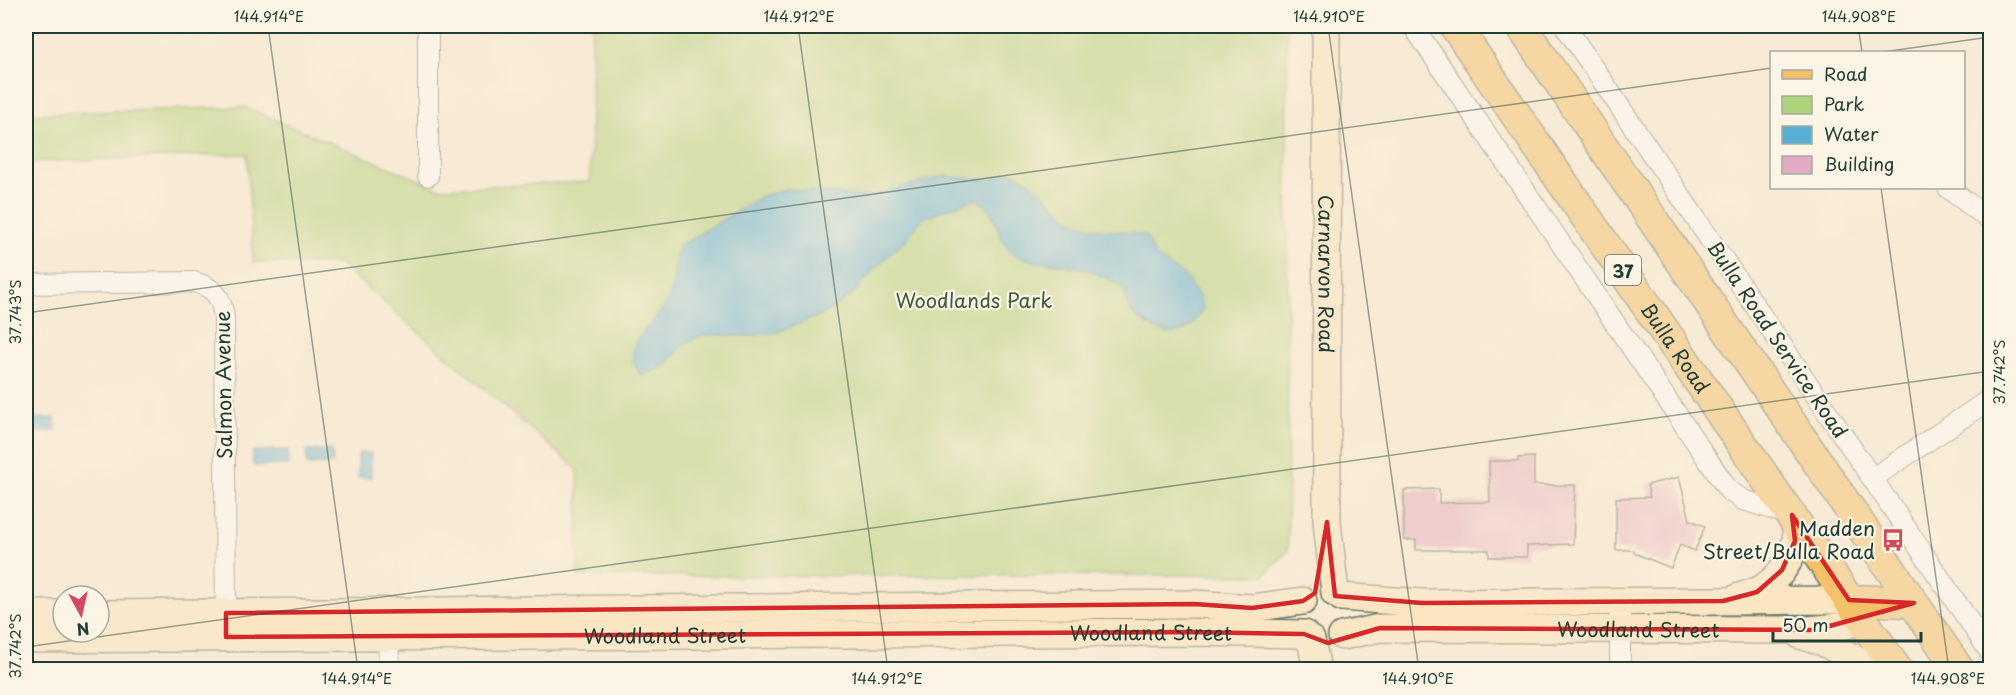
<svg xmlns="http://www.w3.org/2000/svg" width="2016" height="695" viewBox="0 0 2016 695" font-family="'Playpen Sans',sans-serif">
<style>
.green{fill:#afd37c;stroke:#678858;stroke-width:1.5}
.water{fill:#57afd4;stroke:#3b7684;stroke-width:1.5}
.building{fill:#e3aac4}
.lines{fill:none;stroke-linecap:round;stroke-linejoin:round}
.street-casing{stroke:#6b7a6c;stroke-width:22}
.secondary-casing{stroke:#6b7a6c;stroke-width:30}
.primary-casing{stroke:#6b7a6c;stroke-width:33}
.street{stroke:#fff;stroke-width:20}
.secondary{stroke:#fbe6c3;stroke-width:27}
.primary{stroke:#f4c16a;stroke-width:30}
.marked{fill:none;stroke:#d62828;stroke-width:4.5;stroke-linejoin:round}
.ticks{fill:none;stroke:#1f3d34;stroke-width:1.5;stroke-opacity:0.45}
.labels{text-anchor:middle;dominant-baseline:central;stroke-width:4.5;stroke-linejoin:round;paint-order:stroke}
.shield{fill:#fcf5e5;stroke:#617469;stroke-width:1.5}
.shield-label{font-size:18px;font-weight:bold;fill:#1f3d34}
.street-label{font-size:20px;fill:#1f3d34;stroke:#fcf5e5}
.park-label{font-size:20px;fill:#3c5b42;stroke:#fcf5e5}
.poi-label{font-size:20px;fill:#1f3d34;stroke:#fcf5e5;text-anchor:end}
.neatline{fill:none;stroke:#1f3d34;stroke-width:2}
.ticks-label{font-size:15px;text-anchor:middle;fill:#1f3d34}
</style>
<rect width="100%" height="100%" fill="#fcf5e5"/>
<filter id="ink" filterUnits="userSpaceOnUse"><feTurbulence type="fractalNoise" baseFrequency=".0167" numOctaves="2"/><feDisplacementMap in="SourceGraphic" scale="12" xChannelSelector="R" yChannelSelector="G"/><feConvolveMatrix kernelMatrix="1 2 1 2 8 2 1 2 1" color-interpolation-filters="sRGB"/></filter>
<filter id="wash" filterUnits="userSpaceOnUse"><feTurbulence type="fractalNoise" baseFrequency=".008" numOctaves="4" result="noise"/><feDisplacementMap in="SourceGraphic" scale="24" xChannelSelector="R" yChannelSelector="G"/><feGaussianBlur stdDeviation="1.35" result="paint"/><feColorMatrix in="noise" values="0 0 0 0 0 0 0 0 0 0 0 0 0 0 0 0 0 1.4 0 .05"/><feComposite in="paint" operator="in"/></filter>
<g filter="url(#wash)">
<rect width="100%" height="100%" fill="#f8ead4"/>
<path class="green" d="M592 26H1287L1288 551 1264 575 578 576V470L340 264 253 262 247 154 28 162V114L245 107 439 188 590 182Z"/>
<path class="water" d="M1008 172C1035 177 1050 206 1072 220 1093 233 1123 228 1146 236L1156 257 1186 277 1200 298 1203 309C1190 330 1177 341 1153 328 1147 324 1139 320 1133 314 1128 308 1126 296 1123 288 1106 276 1089 269 1068 265 1051 262 1029 264 1014 254 992 239 1002 205 973 199L923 218 903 243 891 252 853 294 826 313 778 332 751 336 703 335 683 345 665 366 641 376C616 340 653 331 667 302 675 288 674 264 678 247L762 196 787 189 867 197 944 176 987 180Z
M55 418 56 431 27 432V419Z
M288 450 289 465 253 466V451Z
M332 450 333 464 307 465 306 451Z
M358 453H371V478L358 477Z"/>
<g id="blocks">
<path class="building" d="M1534 457V485H1575L1573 544 1527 546V557H1489V550H1416V540H1404V490L1439 489V503L1490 502 1489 461H1518V458Z
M1679 477 1690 520 1705 526 1695 551 1680 545 1671 568 1634 553V550H1616V498L1650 497 1647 485Z"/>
</g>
</g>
<g filter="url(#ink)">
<use href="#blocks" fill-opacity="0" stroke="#6b7a6c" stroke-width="1.5"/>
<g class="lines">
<g class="street-casing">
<path id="street" d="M428 26V176
M1413 26 1729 491 1743 500 1792 515
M1565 26 1990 652
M1948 188 1990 220
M26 284 194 282C215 288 221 296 224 317L226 625
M1873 478 1990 399
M388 624 389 670
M1620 670V602"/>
</g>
<g class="secondary-casing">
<g id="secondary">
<path id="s1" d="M1326 26 1327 522 1335 593"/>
<path d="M1341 597 1422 603 1849 600"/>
<path d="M1739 597C1748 594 1758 592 1766 586 1786 572 1805 540 1792 515"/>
<path d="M26 614H63"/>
<path d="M99 614 1194 604 1252 608 1303 601"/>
<path d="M1800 635 1823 642 1875 670"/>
<path id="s2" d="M1342 636 1380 628 1807 630 1840 627 1862 620"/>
<path id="s3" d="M26 639 1190 632 1304 634"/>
<path d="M1311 640 1317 670"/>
</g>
</g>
<g class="primary-casing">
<g id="primary">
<path id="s4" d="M1455 26 1897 670"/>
<path d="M1521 26 1959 670"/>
<path d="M1849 600 1913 602"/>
</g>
</g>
<use href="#street" class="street"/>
<use href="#secondary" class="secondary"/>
<use href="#primary" class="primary"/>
</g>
</g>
<path d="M0 0H2016V695H0ZM1792 515 1849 600 1914 603 1815 630 1380 628 1328 643 1304 634 1190 632 226 637V613L1194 604 1252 608 1303 601 1315 593 1327 522 1335 596 1422 603 1723 601 1757 592 1782 570 1795 541Z" fill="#f8ead4" fill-opacity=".55" fill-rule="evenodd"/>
<path class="marked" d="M1792 515 1849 600 1914 603 1815 630 1380 628 1328 643 1304 634 1190 632 226 637V613L1194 604 1252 608 1303 601 1315 593 1327 522 1335 596 1422 603 1723 601 1757 592 1782 570 1795 541Z"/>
<path class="ticks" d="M268 26 358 670M798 26 888 670M1328 26 1419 670M1858 26 1862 52M1882 52 1990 37M1881 188 1949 670M26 313 1772 68M26 647 1990 371"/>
<defs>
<g id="bus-bare" transform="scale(1.8)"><path d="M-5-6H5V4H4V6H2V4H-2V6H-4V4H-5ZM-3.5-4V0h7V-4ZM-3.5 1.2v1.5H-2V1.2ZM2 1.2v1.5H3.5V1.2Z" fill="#d1495b" stroke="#fcf5e5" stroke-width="2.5" paint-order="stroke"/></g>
</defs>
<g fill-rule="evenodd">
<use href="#bus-bare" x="1893" y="540"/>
</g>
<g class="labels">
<rect class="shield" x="1605" y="255" width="36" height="30" rx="4.5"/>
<g class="shield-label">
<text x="1623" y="270">37</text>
</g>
<g class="street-label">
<text stroke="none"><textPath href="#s1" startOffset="248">Carnarvon Road</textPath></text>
<text transform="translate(1778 339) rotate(56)">Bulla Road Service Road</text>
<text stroke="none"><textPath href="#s4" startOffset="390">Bulla Road</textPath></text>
<text transform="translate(223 385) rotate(-91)">Salmon Avenue</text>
<text stroke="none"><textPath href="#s2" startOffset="297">Woodland Street</textPath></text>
<text stroke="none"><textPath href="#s3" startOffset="1125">Woodland Street</textPath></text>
<text stroke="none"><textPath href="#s3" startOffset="639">Woodland Street</textPath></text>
</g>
<g class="park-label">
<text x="974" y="300">Woodlands Park</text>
</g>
<g class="poi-label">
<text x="1875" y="528">Madden<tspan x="1875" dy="23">Street/Bulla Road</tspan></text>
</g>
</g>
<rect width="2016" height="695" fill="none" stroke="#fcf5e5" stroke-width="66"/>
<rect x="1770" y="51" width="195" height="138" fill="#fcf5e5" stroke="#a4ab9e" stroke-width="1.5"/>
<rect x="1782" y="70" width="30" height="9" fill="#f4c16a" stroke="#a4ab9e" stroke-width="1.5"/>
<text x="1824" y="81" font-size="18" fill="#1f3d34">Road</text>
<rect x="1782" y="96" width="30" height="18" fill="#afd37c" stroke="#a4ab9e" stroke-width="1.5"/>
<text x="1824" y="111" font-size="18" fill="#1f3d34">Park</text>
<rect x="1782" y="126" width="30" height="18" fill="#57afd4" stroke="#a4ab9e" stroke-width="1.5"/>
<text x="1824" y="141" font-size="18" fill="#1f3d34">Water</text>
<rect x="1782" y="156" width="30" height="18" fill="#e3aac4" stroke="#a4ab9e" stroke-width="1.5"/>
<text x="1824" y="171" font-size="18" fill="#1f3d34">Building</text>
<g transform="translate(81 614) rotate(172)"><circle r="28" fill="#fcf5e5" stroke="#a4ab9e" stroke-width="1.5"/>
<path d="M0-4.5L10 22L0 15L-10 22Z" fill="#d1495b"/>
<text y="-9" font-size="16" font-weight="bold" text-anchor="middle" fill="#1f3d34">N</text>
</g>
<path d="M1773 632v9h148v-9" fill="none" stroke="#1f3d34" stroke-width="3"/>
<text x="1782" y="632" font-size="18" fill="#1f3d34" stroke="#fcf5e5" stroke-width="4.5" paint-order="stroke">50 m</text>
<rect x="33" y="33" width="1950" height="629" class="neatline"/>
<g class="ticks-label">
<text x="269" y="22">144.914°E</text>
<text x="799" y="22">144.912°E</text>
<text x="1329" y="22">144.910°E</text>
<text x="1859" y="22">144.908°E</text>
<text transform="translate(16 312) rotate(-90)" y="5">37.743°S</text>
<text transform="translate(2000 372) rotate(-90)" y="5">37.742°S</text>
<text transform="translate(16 646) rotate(-90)" y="5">37.742°S</text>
<text x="357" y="684">144.914°E</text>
<text x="887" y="684">144.912°E</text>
<text x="1418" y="684">144.910°E</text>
<text x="1948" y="684">144.908°E</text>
</g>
</svg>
